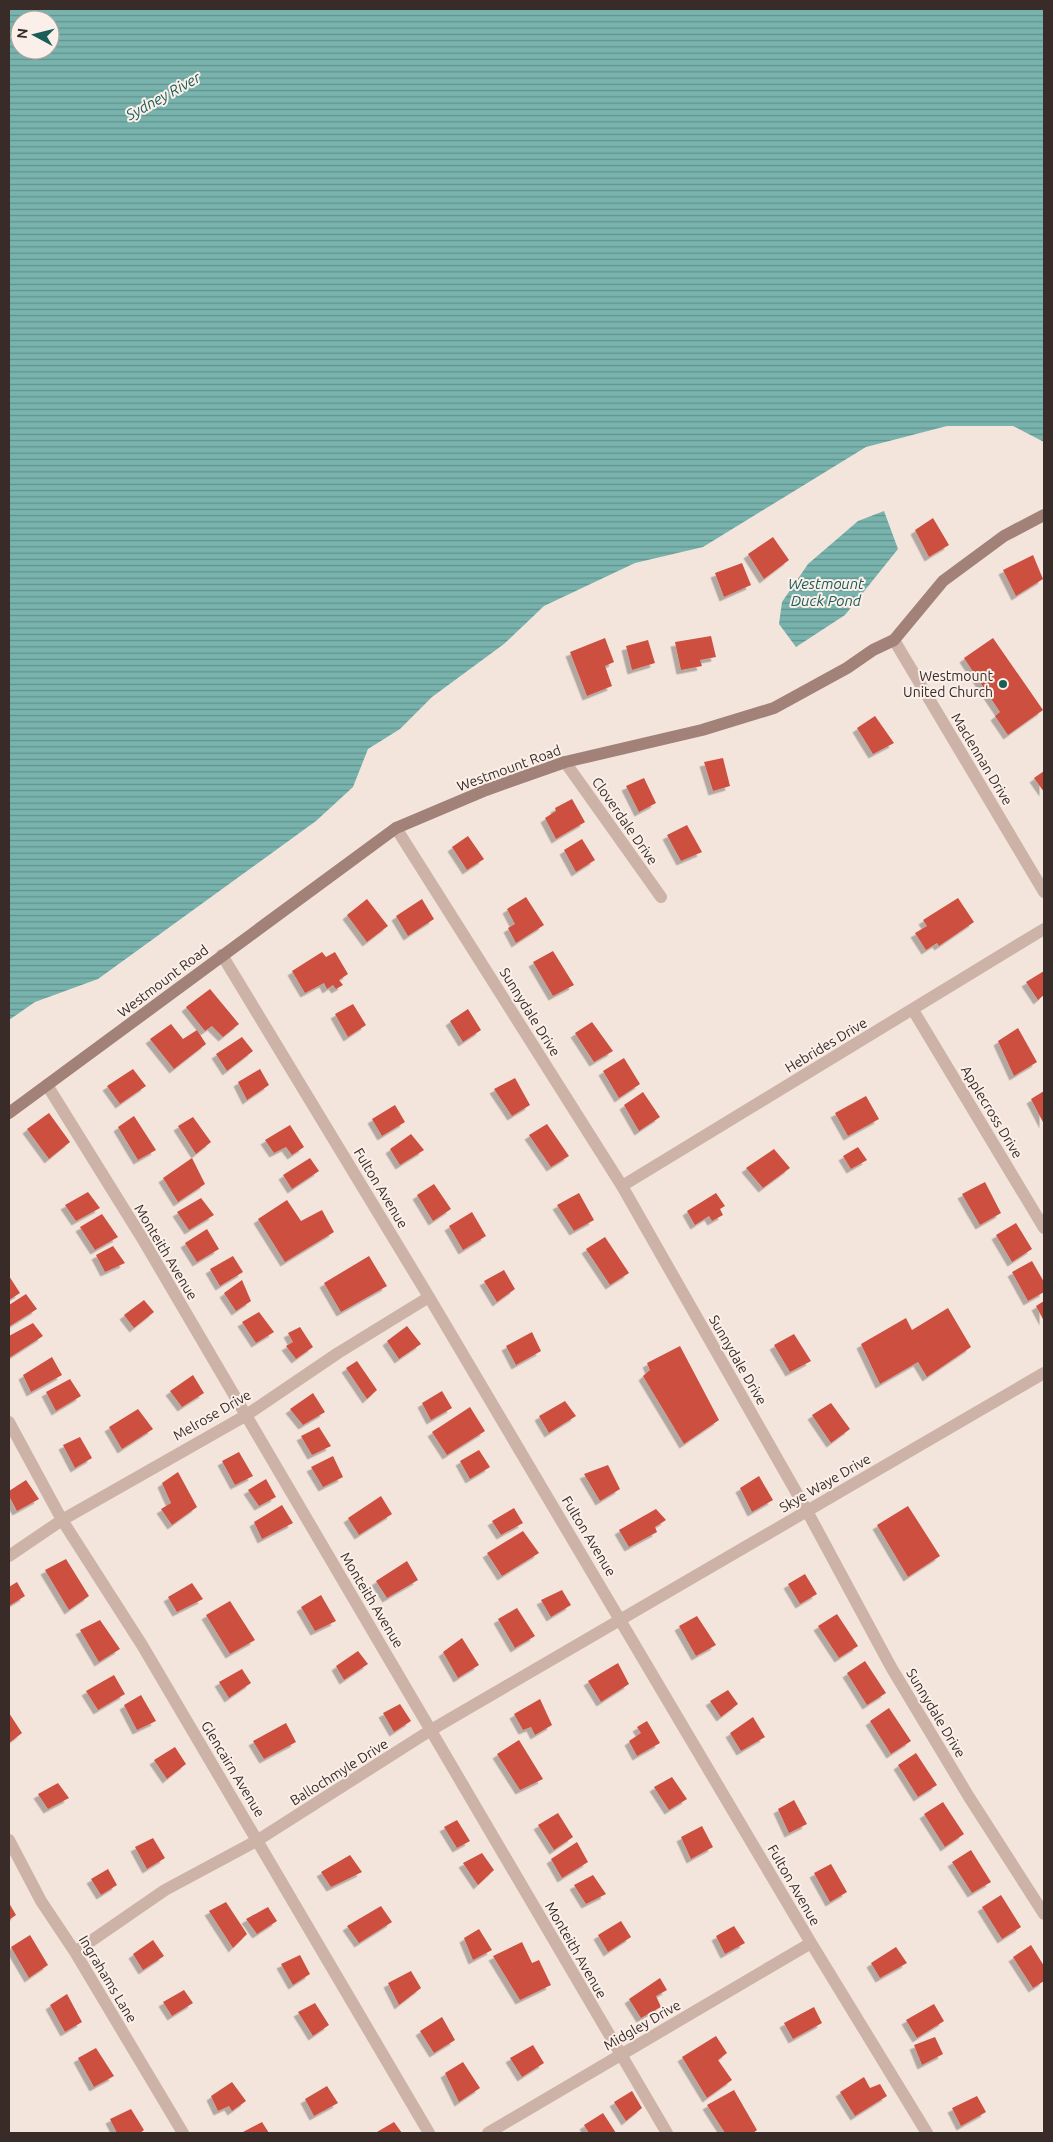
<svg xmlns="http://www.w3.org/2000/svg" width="1053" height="2142" viewBox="0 0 1053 2142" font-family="Ubuntu,sans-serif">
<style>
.water{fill:url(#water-rules);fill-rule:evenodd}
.building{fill:#cd4f41;filter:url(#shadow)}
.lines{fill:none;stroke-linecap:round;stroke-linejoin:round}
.street{stroke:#cdb3a7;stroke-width:12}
.secondary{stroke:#a18178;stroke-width:12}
.poi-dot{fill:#1b5d58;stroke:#fbf0e9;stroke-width:2}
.labels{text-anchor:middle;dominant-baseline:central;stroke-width:4;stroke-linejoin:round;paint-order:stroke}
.poi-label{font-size:14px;fill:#392b28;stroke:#fbf0e9;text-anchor:end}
.street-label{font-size:14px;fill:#392b28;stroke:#fbf0e9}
.water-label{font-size:15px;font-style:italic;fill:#1b5d58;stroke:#fbf0e9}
</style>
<defs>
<pattern id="water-rules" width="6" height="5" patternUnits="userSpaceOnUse" patternTransform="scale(1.25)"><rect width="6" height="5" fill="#79b3ad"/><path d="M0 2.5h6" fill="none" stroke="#64928d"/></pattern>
<filter id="shadow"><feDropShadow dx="-4.5" dy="4.5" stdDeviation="0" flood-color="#0004"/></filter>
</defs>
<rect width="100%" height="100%" fill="#f4e5dc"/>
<path class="water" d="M9 9H1044V442L1013 426H947L866 447 703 547 635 563 544 606 504 644 432 697 400 729 368 749 353 787 316 821 98 979 35 1002 9 1020ZM20 20H50V50H20Z
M884 511 898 549 845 615 796 647 779 624 782 602 808 564 858 521Z"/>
<path class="building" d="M933 518 949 545 929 557 915 530Z
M773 537 789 560 764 579 748 554Z
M1033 555 1043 579 1016 596 1003 570Z
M742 563 751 585 724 597 715 573Z
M711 636 716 657 700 660 702 666 681 670 675 642Z
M605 638 614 662 605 666 612 686 587 696 570 652Z
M993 638 1043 710 1008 735 995 716 1000 712 964 658Z
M648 640 655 663 632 670 626 646Z
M875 716 894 743 873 754 857 728Z
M723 758 730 786 713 791 704 762Z
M1044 771V792L1034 778Z
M644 778 656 803 639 812 626 786Z
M572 799 585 822 556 839 545 818 556 811 555 808Z
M687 825 702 852 681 861 667 835Z
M468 836 484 859 467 870 452 847Z
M582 839 595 860 576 872 564 850Z
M526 897 544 925 516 943 508 928 515 924 507 909Z
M958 898 974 922 939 946 937 943 926 950 915 933 927 926 923 920Z
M367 899 388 926 367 942 347 915Z
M422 899 434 919 408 936 396 916Z
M553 951 574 985 553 996 533 962Z
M322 952 326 957 335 952 348 974 339 980 343 985 336 989 333 985 327 989 324 983 305 993 292 971Z
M1044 971V995L1038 1000 1026 982Z
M210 989 239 1024 223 1037 212 1026 205 1031 186 1007Z
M353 1004 366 1025 348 1037 335 1014Z
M468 1009 481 1030 463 1042 450 1021Z
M592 1022 613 1051 594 1062 575 1033Z
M171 1024 183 1039 197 1030 206 1044 174 1069 150 1039Z
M1018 1028 1037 1062 1014 1076 998 1041Z
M242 1037 253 1051 227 1071 216 1054Z
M624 1058 640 1084 619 1098 603 1071Z
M133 1069 146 1086 120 1104 107 1086Z
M260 1069 269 1085 247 1100 238 1082Z
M515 1078 530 1105 512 1116 494 1089Z
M1044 1091V1124L1031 1099Z
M643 1092 660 1117 639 1131 624 1105Z
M866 1096 879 1119 848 1136 835 1113Z
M395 1105 405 1122 382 1136 372 1119Z
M49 1113 70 1142 49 1159 27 1129Z
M134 1116 156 1150 138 1160 118 1127Z
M193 1117 211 1142 196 1154 178 1126Z
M547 1124 569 1156 551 1167 529 1135Z
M290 1125 304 1147 292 1155 286 1147 274 1153 265 1140Z
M411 1134 424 1150 400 1165 390 1149Z
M858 1147 867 1160 851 1169 843 1156Z
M774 1149 790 1168 763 1188 746 1168Z
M192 1158 205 1184 178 1202 163 1178Z
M310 1158 319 1171 292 1189 283 1175Z
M985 1182 1001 1213 980 1225 962 1194Z
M434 1184 451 1209 433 1221 417 1195Z
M88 1192 100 1208 76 1221 65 1205Z
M579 1193 594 1220 574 1231 557 1205Z
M716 1193 725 1206 720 1209 723 1215 712 1221 709 1216 695 1225 687 1211Z
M201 1198 214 1215 189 1230 177 1212Z
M287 1200 301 1221 322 1210 334 1232 285 1262 258 1219Z
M472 1212 486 1236 463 1250 449 1226Z
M102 1214 118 1237 95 1250 80 1227Z
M1016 1223 1032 1249 1012 1262 996 1235Z
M207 1229 219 1249 197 1262 185 1243Z
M605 1237 629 1273 610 1285 586 1249Z
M113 1246 125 1263 105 1272 96 1255Z
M233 1256 243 1272 220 1286 210 1269Z
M369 1256 387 1286 341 1312 324 1283Z
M1032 1261 1044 1282V1292L1028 1301 1012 1272Z
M504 1270 515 1289 497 1302 484 1281Z
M9 1276 20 1293 9 1300Z
M242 1280 251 1301 236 1311 224 1293Z
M26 1294 37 1309 10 1326 9 1305Z
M144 1300 154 1312 134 1328 124 1315Z
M1044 1301V1321L1036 1306Z
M948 1308 971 1347 927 1377 918 1362 880 1384 861 1344 906 1318 912 1330Z
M259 1312 274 1332 256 1343 242 1322Z
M33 1323 43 1336 9 1358V1336Z
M407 1326 421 1344 399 1359 387 1341Z
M300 1327 313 1347 296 1359 286 1346 293 1342 288 1333Z
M532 1332 541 1351 516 1365 506 1346Z
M794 1334 811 1361 790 1372 774 1345Z
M680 1346 719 1420 684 1444 643 1376 650 1370 647 1363Z
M52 1357 62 1375 31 1392 23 1375Z
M357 1361 377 1390 367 1399 346 1368Z
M193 1375 204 1393 182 1407 170 1391Z
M70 1379 81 1396 56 1411 46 1392Z
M442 1391 452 1408 431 1420 422 1403Z
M313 1393 325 1412 303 1425 290 1409Z
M565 1401 576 1416 549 1433 539 1416Z
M831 1403 850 1429 831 1443 812 1415Z
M470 1407 485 1431 447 1455 432 1432Z
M138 1409 153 1429 122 1449 109 1427Z
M319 1427 331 1446 312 1455 301 1436Z
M80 1437 92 1458 75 1468 63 1445Z
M479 1450 490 1467 470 1479 460 1461Z
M239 1452 253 1476 235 1485 222 1461Z
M333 1456 343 1477 323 1487 311 1467Z
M608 1465 620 1489 600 1501 584 1474Z
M178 1472 197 1507 172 1525 161 1509 171 1503 162 1483Z
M759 1476 773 1500 752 1512 740 1488Z
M266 1479 276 1497 259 1506 248 1490Z
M26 1480 39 1499 17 1511 9 1496V1491Z
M381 1496 392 1514 359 1535 348 1518Z
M282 1505 293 1523 262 1539 254 1522Z
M908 1506 940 1556 908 1577 877 1525Z
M514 1508 523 1523 501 1535 492 1521Z
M656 1509 666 1520 655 1527 657 1532 629 1547 619 1530Z
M523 1531 539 1553 502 1576 487 1553Z
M66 1559 89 1596 69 1610 45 1570Z
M407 1561 418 1580 387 1598 376 1581Z
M805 1574 817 1594 800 1604 788 1584Z
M17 1582 25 1596 9 1606V1587Z
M192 1583 203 1599 177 1612 168 1597Z
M562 1590 571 1605 551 1617 541 1600Z
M321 1595 336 1621 315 1631 301 1607Z
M230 1601 255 1640 230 1654 206 1615Z
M517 1608 535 1636 515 1648 498 1619Z
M837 1614 858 1646 839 1658 818 1626Z
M697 1616 716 1645 696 1656 679 1626Z
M100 1620 120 1649 99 1662 80 1630Z
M462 1638 479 1665 458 1678 443 1652Z
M358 1651 368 1664 344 1680 336 1666Z
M865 1661 886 1693 867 1705 847 1673Z
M618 1663 629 1684 601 1702 588 1681Z
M242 1669 251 1683 229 1698 219 1682Z
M114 1675 125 1694 98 1710 86 1691Z
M728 1690 738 1704 721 1717 710 1701Z
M141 1695 156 1721 137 1730 124 1705Z
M540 1699 552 1725 535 1735 531 1727 523 1730 514 1714Z
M400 1704 411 1721 394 1732 383 1713Z
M889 1708 911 1741 891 1754 870 1721Z
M9 1713 22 1733 9 1743Z
M753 1717 765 1737 741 1751 730 1733Z
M647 1721 660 1743 637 1756 629 1741 641 1733 637 1727Z
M286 1723 296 1742 264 1759 253 1741Z
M519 1740 543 1779 520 1790 497 1754Z
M175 1747 186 1764 167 1779 154 1760Z
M916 1753 937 1785 918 1797 898 1765Z
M672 1777 687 1799 669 1810 654 1787Z
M58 1783 69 1798 48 1809 38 1794Z
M794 1800 807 1824 789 1833 778 1809Z
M943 1802 964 1834 945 1847 924 1814Z
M558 1813 573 1837 554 1850 538 1825Z
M457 1820 470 1841 457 1848 444 1827Z
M702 1826 713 1847 691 1859 681 1837Z
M153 1838 165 1858 147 1869 135 1847Z
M577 1842 588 1862 562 1878 551 1859Z
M971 1850 991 1882 972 1893 952 1862Z
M482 1853 494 1870 478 1885 463 1863Z
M350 1855 362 1872 331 1887 321 1872Z
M831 1864 847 1892 830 1902 814 1873Z
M108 1869 117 1885 101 1895 91 1879Z
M593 1875 606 1894 586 1904 574 1885Z
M1001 1895 1021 1927 1002 1939 982 1907Z
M226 1902 247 1934 233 1948 209 1911Z
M9 1903 16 1915 9 1920Z
M381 1906 392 1922 359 1943 347 1926Z
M268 1907 277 1921 257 1934 246 1919Z
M621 1921 631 1937 608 1952 598 1935Z
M734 1926 745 1943 725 1954 716 1936Z
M479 1929 492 1950 473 1960 464 1938Z
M30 1935 48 1965 29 1978 11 1947Z
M153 1940 164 1956 143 1970 133 1954Z
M522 1942 532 1963 539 1960 551 1985 520 2000 493 1956Z
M1031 1945 1044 1966V1981L1033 1988 1013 1957Z
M896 1947 907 1963 880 1978 871 1963Z
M300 1955 310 1974 293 1985 281 1964Z
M411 1971 421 1988 399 2005 388 1983Z
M660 1978 667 1990 656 1996 661 2007 641 2018 629 1999Z
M184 1990 193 2003 172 2016 163 2002Z
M67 1994 82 2022 65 2032 50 2005Z
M315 2003 329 2025 313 2036 298 2012Z
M934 2004 944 2021 917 2038 906 2020Z
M814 2007 822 2023 793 2039 784 2023Z
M442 2017 455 2040 434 2053 420 2031Z
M716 2036 727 2053 718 2060 732 2080 707 2098 682 2057Z
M935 2037 943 2054 922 2065 914 2045Z
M533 2045 544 2063 522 2077 510 2058Z
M96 2048 114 2076 94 2087 78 2058Z
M463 2062 480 2088 459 2102 445 2073Z
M864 2077 870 2088 880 2084 887 2096 855 2116 840 2092Z
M232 2082 246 2101 232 2111 229 2106 218 2111 211 2096Z
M327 2086 338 2103 314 2116 305 2099Z
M734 2090 757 2130 753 2133H725L707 2105Z
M632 2091 642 2108 626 2121 614 2102Z
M977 2096 986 2112 961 2126 952 2108Z
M131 2109 144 2130 140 2133H117L110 2119Z
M603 2113 616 2133H589L584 2125Z
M262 2122 269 2133H241Z
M394 2122 402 2133 377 2132Z"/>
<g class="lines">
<path class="street" d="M894 640 1044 892
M565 762 661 897
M396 828 622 1186 807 1511 891 1667 969 1797 1044 1914
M222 955 429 1297 811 1943 927 2133
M913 1010 1044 1228
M47 1085 142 1238 667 2133
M622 1186 1044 929
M9 1422 62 1520 142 1645 429 2133
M9 1556 62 1520 245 1416 338 1353 429 1297
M9 1840 41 1901 75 1952 183 2133
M75 1952 165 1890 258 1840 431 1730 1044 1373
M488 2133 811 1943"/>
<path class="secondary" d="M9 1113 396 828 486 790 565 762 702 730 774 708 847 668 873 650 894 640 943 581 1004 536 1044 515"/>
</g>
<circle class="poi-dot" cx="1003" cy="684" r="5"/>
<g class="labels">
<g class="poi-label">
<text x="993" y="676">Westmount<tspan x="993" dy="16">United Church</tspan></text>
</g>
<g class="street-label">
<text transform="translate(982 759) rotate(59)">Maclennan Drive</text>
<text transform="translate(509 768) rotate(-20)">Westmount Road</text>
<text transform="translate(625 821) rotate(55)">Cloverdale Drive</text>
<text transform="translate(163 981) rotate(-37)">Westmount Road</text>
<text transform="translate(530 1012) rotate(58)">Sunnydale Drive</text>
<text transform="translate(826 1045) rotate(-31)">Hebrides Drive</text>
<text transform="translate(992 1112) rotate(59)">Applecross Drive</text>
<text transform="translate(381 1188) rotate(59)">Fulton Avenue</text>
<text transform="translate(166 1252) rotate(59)">Monteith Avenue</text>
<text transform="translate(738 1360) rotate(60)">Sunnydale Drive</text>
<text transform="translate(212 1415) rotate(-30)">Melrose Drive</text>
<text transform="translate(825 1483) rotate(-30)">Skye Waye Drive</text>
<text transform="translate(589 1536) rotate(59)">Fulton Avenue</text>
<text transform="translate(372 1600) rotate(59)">Monteith Avenue</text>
<text transform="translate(936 1713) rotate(59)">Sunnydale Drive</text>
<text transform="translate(233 1769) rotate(59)">Glencairn Avenue</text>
<text transform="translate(339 1772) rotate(-32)">Ballochmyle Drive</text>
<text transform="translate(794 1885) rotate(60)">Fulton Avenue</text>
<text transform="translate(576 1950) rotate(60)">Monteith Avenue</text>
<text transform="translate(108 1979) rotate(59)">Ingrahams Lane</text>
<text transform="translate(642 2025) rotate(-30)">Midgley Drive</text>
</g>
<g class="water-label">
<text transform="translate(163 96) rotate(-29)">Sydney River</text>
<text x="826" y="583">Westmount<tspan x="826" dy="17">Duck Pond</tspan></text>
</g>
</g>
<rect width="1053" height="2142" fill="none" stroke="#392b28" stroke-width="20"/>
<g transform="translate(35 35) rotate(277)"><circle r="24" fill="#fbf0e9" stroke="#ada19c"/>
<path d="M0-4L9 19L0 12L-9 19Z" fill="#1b5d58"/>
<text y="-8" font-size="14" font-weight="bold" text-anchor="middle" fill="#392b28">N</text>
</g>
</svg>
